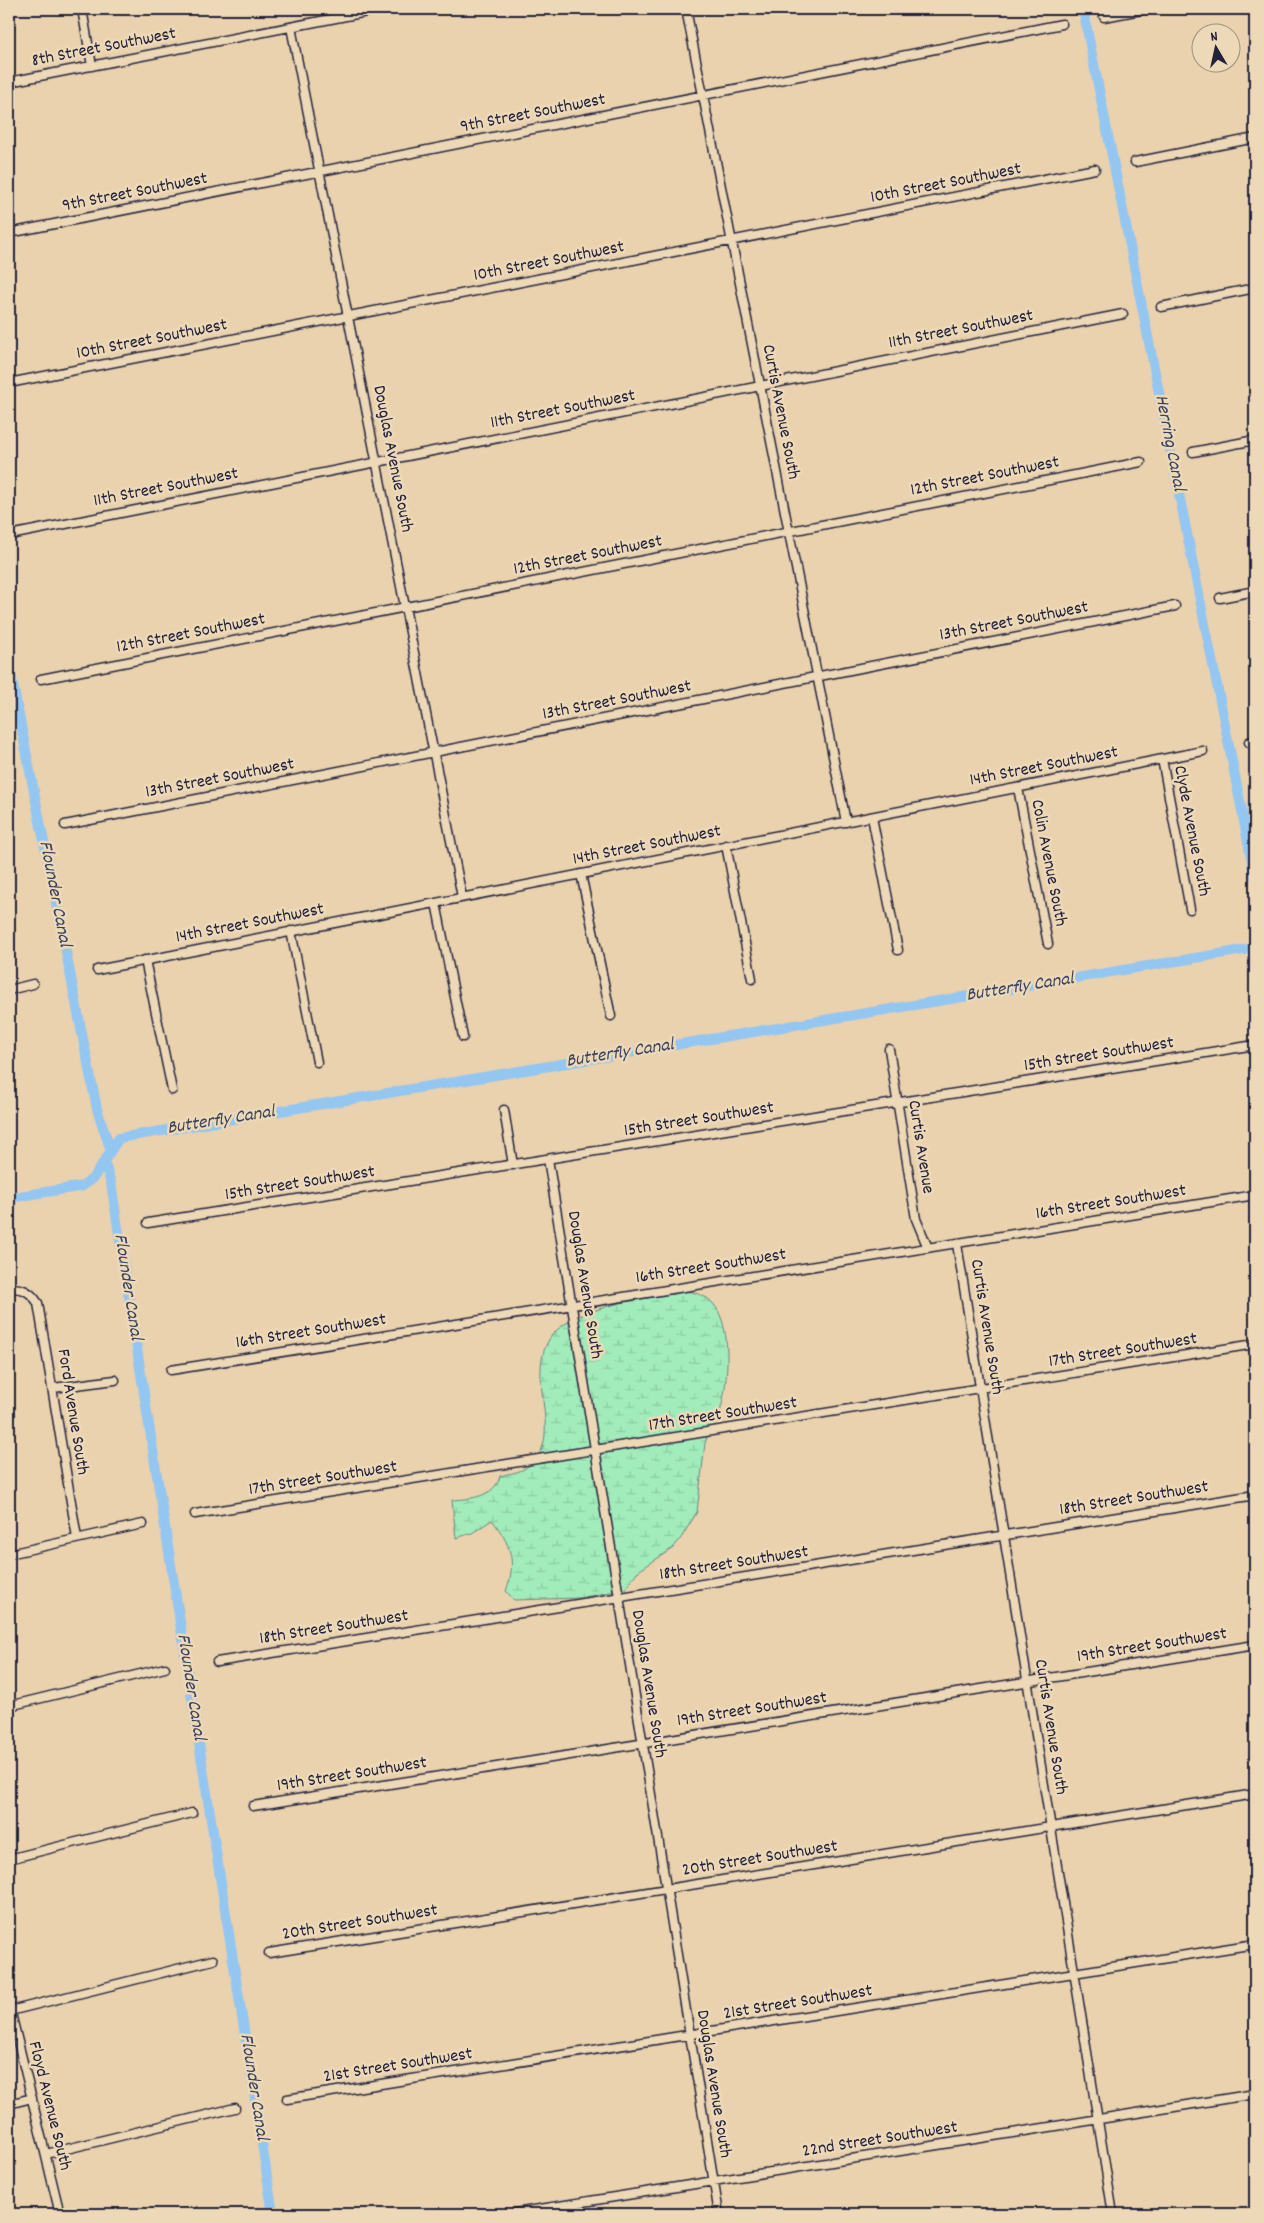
<svg xmlns="http://www.w3.org/2000/svg" width="1264" height="2223" viewBox="0 0 1264 2223" font-family="Dekko,sans-serif">
<style>
.wetland{fill:url(#wetland-marsh);stroke:#62877b}
.lines{fill:none;stroke-linecap:round;stroke-linejoin:round}
.canal{stroke:#93c6f0;stroke-width:10}
.street-casing{stroke:#22223b;stroke-width:11}
.street{stroke:#edd8b7;stroke-width:8}
.labels{text-anchor:middle;dominant-baseline:central;stroke-width:5;stroke-linejoin:round;paint-order:stroke}
.street-label{font-size:18px;fill:#22223b;stroke:#edd8b7}
.water-label{font-size:19px;font-style:italic;fill:#39435f;stroke:#edd8b7}
</style>
<defs>
<pattern id="wetland-marsh" width="20" height="14" patternUnits="userSpaceOnUse" patternTransform="scale(1.25)"><rect width="20" height="14" fill="#a2ecbb"/><path d="M1 5h8M5 5V1M11 12h8M15 12V8" fill="none" stroke="#8bcaa2"/></pattern>
</defs>
<rect width="100%" height="100%" fill="#ead2af"/>
<filter id="ink" filterUnits="userSpaceOnUse"><feTurbulence type="fractalNoise" baseFrequency=".02" numOctaves="2"/><feDisplacementMap in="SourceGraphic" scale="10" xChannelSelector="R" yChannelSelector="G"/><feConvolveMatrix kernelMatrix="1 2 1 2 8 2 1 2 1" color-interpolation-filters="sRGB"/></filter>
<g filter="url(#ink)">
<path class="wetland" d="M689 1291C695 1293 702 1295 707 1298 735 1317 728 1385 720 1412 717 1424 708 1432 705 1443L697 1512 681 1538 673 1548 637 1572 625 1589 579 1598 514 1600 506 1591C517 1562 511 1544 492 1520L472 1533 456 1538 452 1500C471 1499 495 1497 500 1476 507 1474 516 1473 522 1470 573 1443 519 1376 553 1334 577 1306 654 1296 689 1291Z"/>
<g class="lines">
<path class="canal" d="M1083 9 1255 877
M9 665 97 1109 111 1151
M104 1161 111 1183 273 2214
M9 1198 83 1186 94 1177 119 1138 1255 948"/>
<g class="street-casing">
<path id="street" d="M82 9 92 66
M686 9 846 822
M1104 17 1146 9
M291 27 462 897
M9 82 382 9
M1135 162 1255 138
M9 233 1062 24
M1161 307 1255 288
M9 383 1095 169
M1193 452 1255 440
M10 535 1123 314
M1220 598 1255 591
M41 679 1141 462
M1249 742 1255 741
M1162 759 1190 909
M1018 788 1048 944
M872 817 898 950
M65 825 1175 606
M726 845 752 979
M581 874 611 1016
M436 903 463 1037
M291 931 317 1062
M145 960 172 1090
M97 970 1203 751
M9 990 33 984
M889 1049 916 1219 928 1248
M504 1110 513 1165
M548 1159 719 2214
M148 1223 1255 1045
M957 1244 1113 2214
M9 1288C23 1288 30 1291 38 1303L77 1538
M171 1370 1255 1195
M53 1388 115 1380
M195 1514 1255 1344
M9 1554 143 1524
M217 1662 1255 1495
M9 1706 165 1668
M253 1806 1255 1645
M9 1859 192 1813
M269 1953 1255 1794
M9 2005 60 2214
M10 2011 213 1960
M287 2099 1255 1944
M9 2104 32 2098
M46 2154 235 2108
M509 2214 1255 2094"/>
</g>
<use href="#street" class="street"/>
</g>
</g>
<g class="labels">
<g class="street-label">
<text transform="translate(104 48) rotate(-11)">8th Street Southwest</text>
<text transform="translate(533 114) rotate(-11)">9th Street Southwest</text>
<text transform="translate(946 184) rotate(-11)">10th Street Southwest</text>
<text transform="translate(135 193) rotate(-11)">9th Street Southwest</text>
<text transform="translate(549 262) rotate(-11)">10th Street Southwest</text>
<text transform="translate(961 330) rotate(-11)">11th Street Southwest</text>
<text transform="translate(152 340) rotate(-11)">10th Street Southwest</text>
<text transform="translate(563 410) rotate(-11)">11th Street Southwest</text>
<text transform="translate(780 412) rotate(79)">Curtis Avenue South</text>
<text transform="translate(392 459) rotate(79)">Douglas Avenue South</text>
<text transform="translate(985 477) rotate(-11)">12th Street Southwest</text>
<text transform="translate(166 488) rotate(-11)">11th Street Southwest</text>
<text transform="translate(588 556) rotate(-11)">12th Street Southwest</text>
<text transform="translate(1014 622) rotate(-11)">13th Street Southwest</text>
<text transform="translate(191 634) rotate(-11)">12th Street Southwest</text>
<text transform="translate(617 701) rotate(-11)">13th Street Southwest</text>
<text transform="translate(1044 767) rotate(-11)">14th Street Southwest</text>
<text transform="translate(220 779) rotate(-11)">13th Street Southwest</text>
<text transform="translate(1191 831) rotate(79)">Clyde Avenue South</text>
<text transform="translate(647 846) rotate(-11)">14th Street Southwest</text>
<text transform="translate(1048 863) rotate(79)">Colin Avenue South</text>
<text transform="translate(250 924) rotate(-11)">14th Street Southwest</text>
<text transform="translate(1099 1055) rotate(-9)">15th Street Southwest</text>
<text transform="translate(699 1120) rotate(-9)">15th Street Southwest</text>
<text transform="translate(920 1147) rotate(81)">Curtis Avenue</text>
<text transform="translate(300 1184) rotate(-9)">15th Street Southwest</text>
<text transform="translate(1111 1203) rotate(-9)">16th Street Southwest</text>
<text transform="translate(711 1267) rotate(-9)">16th Street Southwest</text>
<text transform="translate(584 1285) rotate(81)">Douglas Avenue South</text>
<text transform="translate(986 1327) rotate(81)">Curtis Avenue South</text>
<text transform="translate(311 1332) rotate(-9)">16th Street Southwest</text>
<text transform="translate(1123 1351) rotate(-9)">17th Street Southwest</text>
<text transform="translate(72 1412) rotate(81)">Ford Avenue South</text>
<text transform="translate(723 1415) rotate(-9)">17th Street Southwest</text>
<text transform="translate(323 1479) rotate(-9)">17th Street Southwest</text>
<text transform="translate(1134 1499) rotate(-9)">18th Street Southwest</text>
<text transform="translate(734 1564) rotate(-9)">18th Street Southwest</text>
<text transform="translate(334 1628) rotate(-9)">18th Street Southwest</text>
<text transform="translate(1152 1646) rotate(-9)">19th Street Southwest</text>
<text transform="translate(648 1684) rotate(81)">Douglas Avenue South</text>
<text transform="translate(752 1710) rotate(-9)">19th Street Southwest</text>
<text transform="translate(1050 1727) rotate(81)">Curtis Avenue South</text>
<text transform="translate(352 1775) rotate(-9)">19th Street Southwest</text>
<text transform="translate(760 1859) rotate(-9)">20th Street Southwest</text>
<text transform="translate(360 1923) rotate(-9)">20th Street Southwest</text>
<text transform="translate(798 2003) rotate(-9)">21st Street Southwest</text>
<text transform="translate(398 2066) rotate(-9)">21st Street Southwest</text>
<text transform="translate(713 2084) rotate(81)">Douglas Avenue South</text>
<text transform="translate(49 2106) rotate(76)">Floyd Avenue South</text>
<text transform="translate(880 2140) rotate(-9)">22nd Street Southwest</text>
</g>
<g class="water-label">
<text transform="translate(1169 443) rotate(79)">Herring Canal</text>
<text transform="translate(54 894) rotate(79)">Flounder Canal</text>
<text transform="translate(1020 988) rotate(-9)">Butterfly Canal</text>
<text transform="translate(620 1054) rotate(-9)">Butterfly Canal</text>
<text transform="translate(221 1121) rotate(-9)">Butterfly Canal</text>
<text transform="translate(127 1287) rotate(81)">Flounder Canal</text>
<text transform="translate(190 1687) rotate(81)">Flounder Canal</text>
<text transform="translate(253 2087) rotate(81)">Flounder Canal</text>
</g>
</g>
<rect width="1264" height="2223" fill="none" stroke="#edd8b7" stroke-width="30"/>
<rect x="15" y="15" width="1234" height="2193" fill="none" stroke="#22223b" stroke-width="2" filter="url(#ink)"/>
<g transform="translate(1216 48) rotate(351)"><circle r="24" fill="#edd8b7" stroke="#9c8f85"/>
<path d="M0-4L9 19L0 12L-9 19Z" fill="#22223b"/>
<text y="-8" font-size="14" font-weight="bold" text-anchor="middle" fill="#22223b">N</text>
</g>
</svg>
